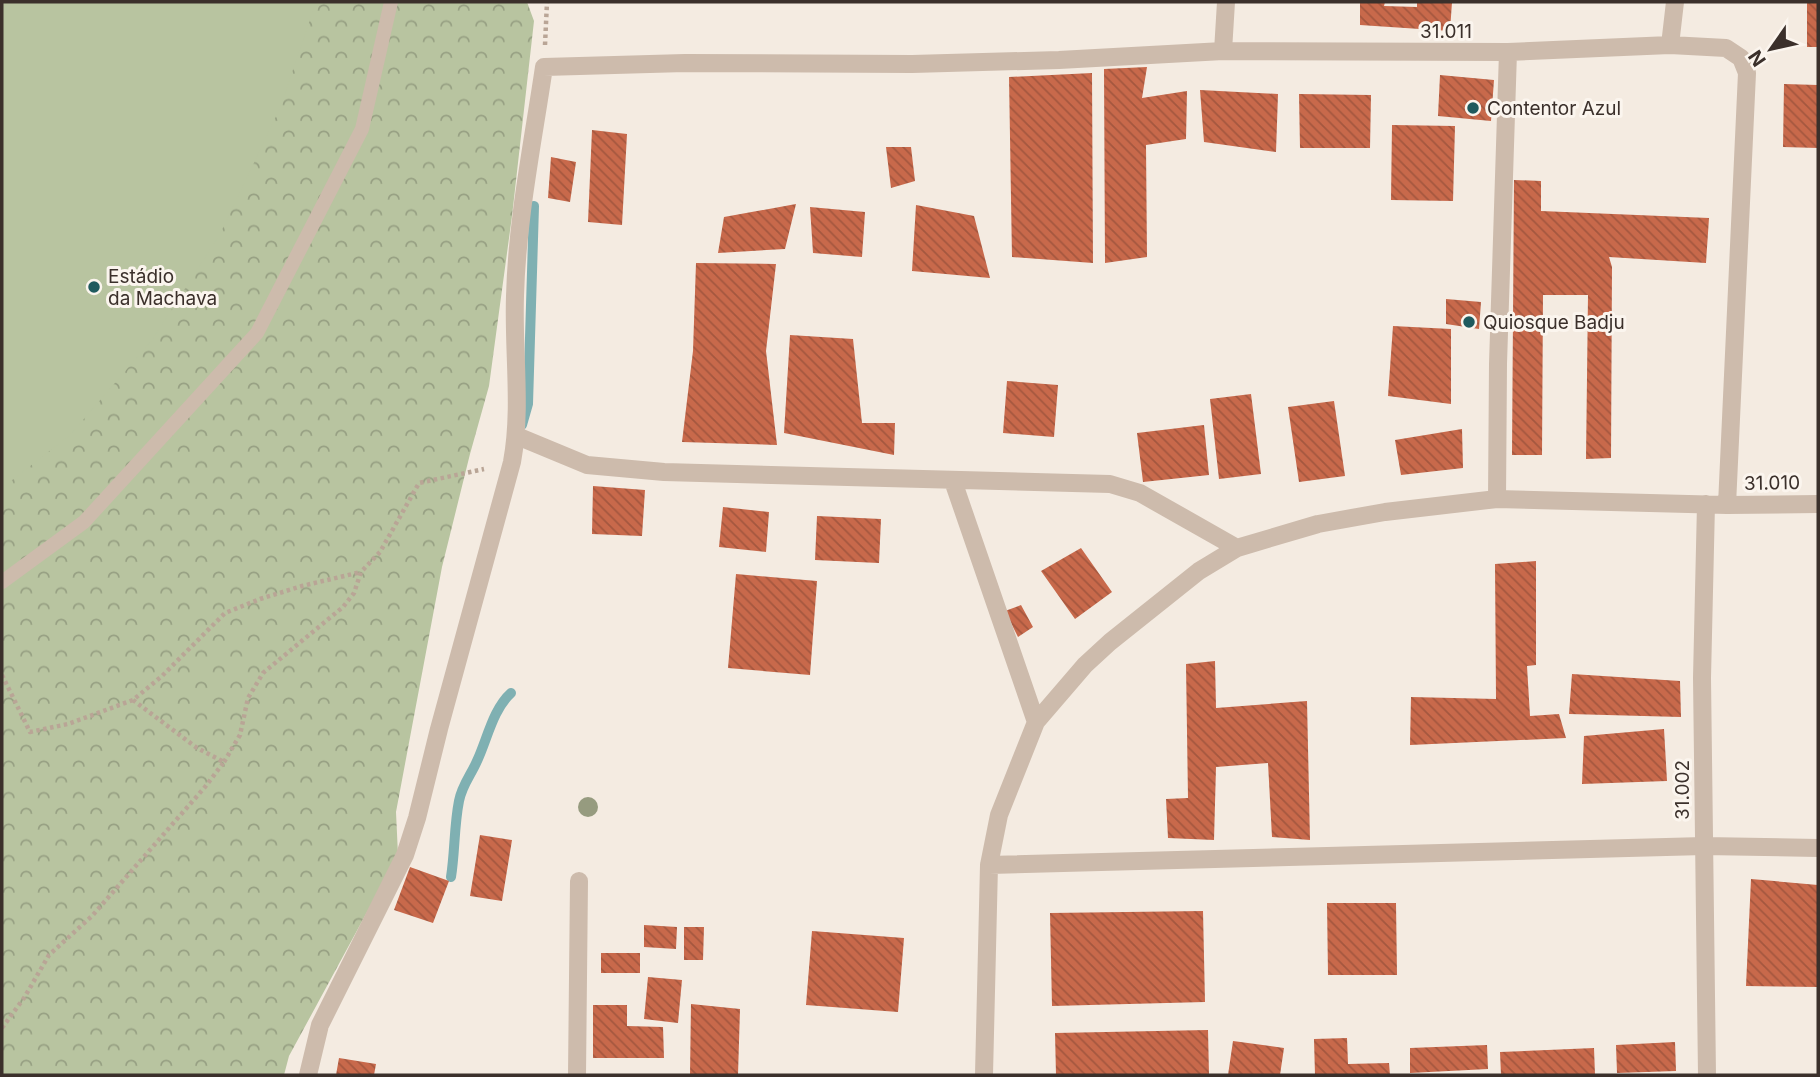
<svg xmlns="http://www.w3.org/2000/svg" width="1820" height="1077" viewBox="0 0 1820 1077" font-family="Inter,sans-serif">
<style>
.forest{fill:url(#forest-crowns)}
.pitch{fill:#b8c4a0}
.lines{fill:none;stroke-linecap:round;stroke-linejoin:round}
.stream{stroke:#7fb0b2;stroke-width:10}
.building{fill:url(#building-back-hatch)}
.path{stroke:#b9a596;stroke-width:4.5;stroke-dasharray:3.5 3.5;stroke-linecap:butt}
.lane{stroke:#cdbbac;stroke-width:14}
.street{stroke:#cdbbac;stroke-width:18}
.tree{fill:#969b7f}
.poi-dot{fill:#1f5a5e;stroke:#fbf5ee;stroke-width:2.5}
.labels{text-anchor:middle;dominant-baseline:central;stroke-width:6;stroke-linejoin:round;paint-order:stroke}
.street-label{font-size:19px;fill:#3b302b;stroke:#fbf5ee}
.poi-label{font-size:19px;fill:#3b302b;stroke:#fbf5ee;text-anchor:start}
</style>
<defs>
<pattern id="forest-crowns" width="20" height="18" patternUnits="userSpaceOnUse" patternTransform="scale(1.75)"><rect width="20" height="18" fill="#b8c4a0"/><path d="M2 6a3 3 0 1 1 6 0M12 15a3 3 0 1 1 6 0" fill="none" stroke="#97a083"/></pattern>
<pattern id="building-back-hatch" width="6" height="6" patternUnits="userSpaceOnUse" patternTransform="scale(1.75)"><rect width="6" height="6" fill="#c8694b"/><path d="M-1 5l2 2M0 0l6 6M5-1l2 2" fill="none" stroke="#a4573f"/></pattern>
</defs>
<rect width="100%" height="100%" fill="#f4ebe1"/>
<path class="forest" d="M2 2H527L534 21 512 216 489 386 470 454 442 567 396 812 398 855 289 1056 284 1075H2Z"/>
<path class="pitch" d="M2 2H316L280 108 220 234 152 340 70 435 2 488Z"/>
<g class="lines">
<path class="stream" d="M522 425 528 404 534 206
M451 877C455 852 454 826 459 801 462 785 471 775 477 761 487 740 493 709 511 693"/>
</g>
<path class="building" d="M1360 2H1385L1384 6 1417 7V2H1452L1450 31 1360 25Z
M1807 2H1818V47H1807Z
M1147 67 1142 98 1187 91 1186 139 1146 145 1147 257 1105 263 1104 69Z
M1092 73 1093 263 1012 257 1009 77Z
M1440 75 1494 80 1491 121 1438 116Z
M1784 84 1818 85V148L1783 147Z
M1200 90 1278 94 1276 152 1204 142Z
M1299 94 1371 95 1370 148H1300Z
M1392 125 1455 126 1453 201 1391 200Z
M592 130 627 134 622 225 588 222Z
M886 147H911L915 181 891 188Z
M551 157 576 162 570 202 548 198Z
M1514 180 1541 181V211L1709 218 1706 263 1609 257 1612 267 1611 458 1586 459 1588 295H1543L1542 455H1512Z
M796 204 785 249 718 253 724 217Z
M916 205 974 216 990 278 912 271Z
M810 207 865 212 862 257 813 253Z
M696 263 776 264 766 351 777 445 682 442 693 351Z
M1446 299 1481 302 1479 329 1446 324Z
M1393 326 1451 329V404L1388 396Z
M790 335 853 339 862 423H895L894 455 784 433Z
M1007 381 1058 385 1054 437 1003 433Z
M1251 394 1261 474 1219 479 1210 399Z
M1334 401 1345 476 1299 482 1288 407Z
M1204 425 1209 475 1143 482 1137 433Z
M1462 429 1463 468 1401 475 1395 440Z
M593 486 645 490 642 536 592 534Z
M723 507 769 512 766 552 719 547Z
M817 516 881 519 879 563 815 560Z
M1081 548 1112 592 1075 619 1041 571Z
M1536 561V665L1527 666 1530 716 1559 714 1566 738 1410 745 1411 697 1496 699 1495 564Z
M736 574 817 581 810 675 728 668Z
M1021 605 1033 627 1018 637 1005 611Z
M1215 661 1216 708 1307 701 1310 840 1272 837 1268 763 1216 767 1214 840 1168 838 1166 799 1188 798 1186 664Z
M1572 674 1680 681 1681 717 1569 714Z
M1664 729 1667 781 1582 784 1584 736Z
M480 835 512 840 502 901 470 896Z
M410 867 449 881 433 923 394 910Z
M1751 879 1818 885V987L1746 986Z
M1327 903H1396L1397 975H1328Z
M1203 911 1205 1002 1052 1006 1050 913Z
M644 925 677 927 676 949 644 947Z
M684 927H704L703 960H684Z
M812 931 904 938 898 1012 806 1005Z
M601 953H640V973H601Z
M648 977 682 980 678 1023 644 1019Z
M691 1004 740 1009 738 1075H690Z
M593 1005H627V1026L663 1027 664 1058H593Z
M1208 1030 1209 1075H1056L1055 1033Z
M1347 1038 1348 1064 1389 1063 1390 1075H1315L1314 1039Z
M1233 1041 1284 1048 1280 1075H1228Z
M1675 1042 1676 1071 1617 1073 1616 1045Z
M1487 1045 1488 1069 1410 1073V1048Z
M1594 1048 1595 1075H1501L1500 1052Z
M339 1058 376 1064 374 1075H336Z"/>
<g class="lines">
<path class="path" d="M545 45 547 2
M2 675 30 732 68 724 133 700 162 676 225 613 260 599 302 586 361 572
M224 762 240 735 248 698 263 673 343 607 354 593 361 572 380 552 419 483 484 469
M2 1028 24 998 49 955 92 916 205 787 224 762 197 748 133 700"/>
<path class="lane" d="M2 582 84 522 257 333 362 129 391 2"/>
<path class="street" d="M1670 45 1675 2
M1223 51 1226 2
M517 436 587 465 664 472 1110 484 1140 493 1237 548
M953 481 1036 722
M1497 499 1498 364 1508 52
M1706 504 1702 678 1707 1075
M989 865 1704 846 1818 848
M308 1075 320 1025 405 855 417 818 439 729 512 462C522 408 513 351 515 296 517 219 533 142 544 67L685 63 912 64 1059 60 1223 51 1508 52 1670 45 1726 48 1741 58 1747 73 1727 505
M577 1075 579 881
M984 1075 989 865 999 815 1036 722 1085 665 1110 642 1199 571 1237 548 1318 524 1385 512 1497 499 1727 505 1818 504"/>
</g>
<circle class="tree" cx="588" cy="807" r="10"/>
<g class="poi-dot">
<circle cx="1473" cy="108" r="7"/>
<circle cx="94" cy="287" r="7"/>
<circle cx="1469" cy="322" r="7"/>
</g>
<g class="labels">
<g class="street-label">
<text x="1446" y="31">31.011</text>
<text transform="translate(1772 483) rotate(-1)">31.010</text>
<text transform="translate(1682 790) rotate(-90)">31.002</text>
</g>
<g class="poi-label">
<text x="1487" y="108">Contentor Azul</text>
<text x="108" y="276">Estádio<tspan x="108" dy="22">da Machava</tspan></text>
<text x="1483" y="322">Quiosque Badju</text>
</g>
</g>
<rect width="1820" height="1077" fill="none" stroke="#3b302b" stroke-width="7"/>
<g transform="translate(1771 49) rotate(236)" stroke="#fbf5ee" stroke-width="5" paint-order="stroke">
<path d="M0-5L12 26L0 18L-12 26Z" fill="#3b302b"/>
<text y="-10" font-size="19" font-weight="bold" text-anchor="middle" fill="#3b302b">N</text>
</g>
</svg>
